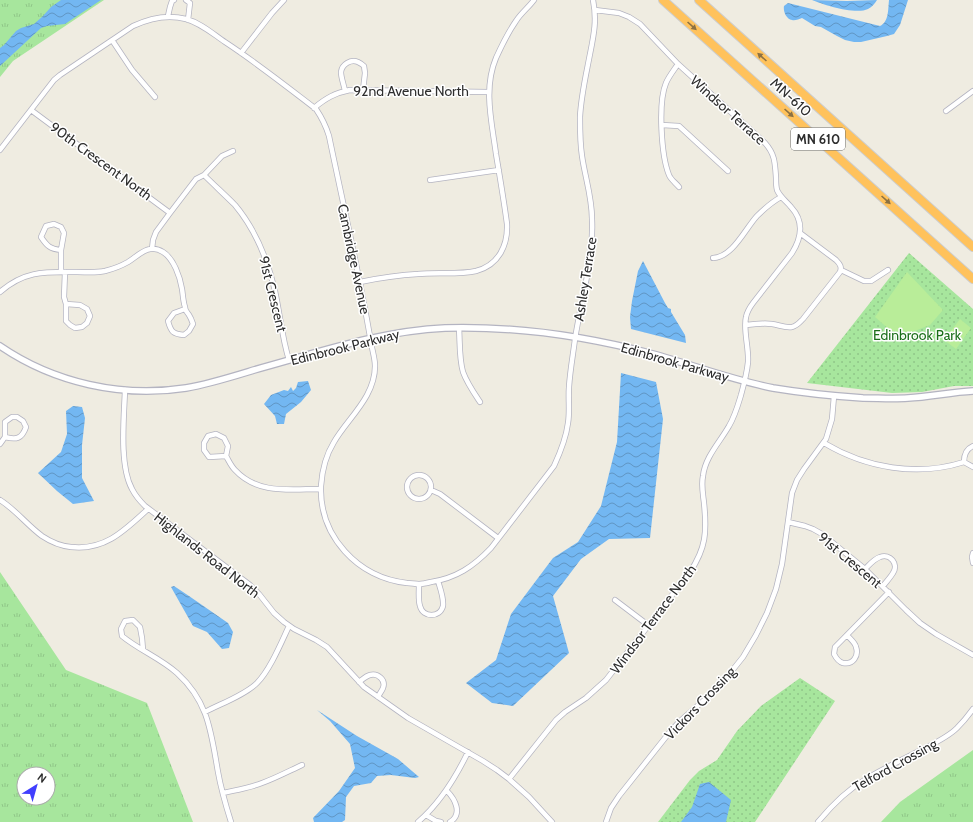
<svg xmlns="http://www.w3.org/2000/svg" width="973" height="822" viewBox="0 0 973 822" font-family="Cabin,sans-serif">
<style>
.grass{fill:url(#grass-tufts);fill-rule:evenodd}
.park{fill:url(#park-dots)}
.pitch{fill:#b9ed99}
.water{fill:url(#water-waves)}
.lines{fill:none;stroke-linecap:round;stroke-linejoin:round}
.minor-casing{stroke:#b4b4c1;stroke-width:6}
.tertiary-casing{stroke:#b4b4c1;stroke-width:8}
.motorway-casing{stroke:#cdcdcd;stroke-width:10}
.minor{stroke:#fff;stroke-width:4.5}
.tertiary{stroke:#fff;stroke-width:5.5}
.motorway{stroke:#ffc25c;stroke-width:8}
.oneway{fill:#8c7143}
.labels{text-anchor:middle;dominant-baseline:central;stroke-width:3;stroke-linejoin:round;paint-order:stroke}
.shield{fill:#fff;stroke:#6d6d6d;stroke-width:1}
.shield-label{font-size:13px;font-weight:bold;fill:#2e2e2e}
.street-label{font-size:14px;fill:#2e2e2e;stroke:#fff}
.park-label{font-size:14px;fill:#1b6f1a;stroke:#fff}
</style>
<defs>
<pattern id="grass-tufts" width="24" height="20" patternUnits="userSpaceOnUse"><rect width="24" height="20" fill="#a7e69d"/><path d="M3 7l-1-3M5 7V3M7 7l1-3M15 17l-1-3M17 17v-4M19 17l1-3" fill="none" stroke="#90c688"/></pattern>
<pattern id="park-dots" width="8" height="8" patternUnits="userSpaceOnUse"><rect width="8" height="8" fill="#a7e69d"/><path d="M2 2h.1M6 6h.1" fill="none" stroke="#90c688" stroke-width="1.8" stroke-linecap="round"/></pattern>
<pattern id="water-waves" width="16" height="10" patternUnits="userSpaceOnUse"><rect width="16" height="10" fill="#73b7f2"/><path d="M0 5q4-4 8 0t8 0" fill="none" stroke="#5f95c4"/></pattern>
</defs>
<rect width="100%" height="100%" fill="#efece1"/>
<path class="grass" d="M0 0H104L13 61 0 77Z
M0 572 66 670 147 703 193 822H0ZM24 774H48V798H24Z
M973 750V822H881L900 802Z"/>
<path class="park" d="M909 253 973 309V386H954L922 392 892 393 807 383Z
M800 678 835 701 755 822H658L690 780 699 771 717 760 737 731 761 706Z"/>
<path class="pitch" d="M907 272 943 310 930 325 912 332 891 331 875 317Z
M960 319 971 328 956 349 944 340Z"/>
<path class="water" d="M61 0H101L65 24 47 26 41 28 0 66V48L4 45 16 31 21 28 34 24 43 16 51 7Z
M812 0 847 1 877 0C875 3 872 7 868 9 856 15 824 5 812 0Z
M889 0H908L900 25 894 34 887 36 861 42H854L845 40 837 36 821 27 815 26 802 18C799 19 795 21 792 20 786 19 783 11 784 6L788 3 880 26C889 22 888 9 889 0Z
M643 261 665 303 668 308 671 309V312L685 335 686 343 631 329 630 317 632 301 638 271Z
M621 373 656 382 663 419 650 538 609 539 581 559 553 596 569 653 513 706 492 703 466 683 496 660 511 614 553 558 578 542 601 506 617 442Z
M308 381 311 390 301 402 286 414 284 424H277L275 416 264 404 271 395 284 390 288 391 291 387 293 391 296 388 298 382Z
M73 406 82 407 85 418 82 445V478L94 501 73 504 57 491 38 473 61 452 67 434 66 411Z
M174 586 189 596 228 623 233 632 229 648 222 649 207 632 193 626 171 587Z
M317 710 357 736 398 759 419 777 415 778 391 775 377 776 371 783 354 786 346 797 345 820 342 822H314L313 818 339 791 355 768 350 744 330 721Z
M709 782 731 800 726 822H681L692 807 700 784Z"/>
<g class="lines">
<g class="minor-casing">
<path id="minor" d="M186 0 190 3 188 20
M168 16 170 7 172 1 174 0
M112 40 132 70 155 97
M241 53 272 13 284 0
M678 64C674 70 669 76 666 83 658 102 661 155 669 175 671 180 676 183 679 187
M345 91C344 85 341 78 341 72 342 64 351 59 358 62 360 63 362 64 364 66L365 73 363 90
M314 108C326 98 335 93 350 90L488 92
M31 110 170 213
M946 111 973 91
M662 125 679 126 728 171
M0 150 54 80 60 75 133 26C150 18 167 14 186 19 201 23 213 34 225 42 257 63 286 86 316 109 322 118 326 126 329 136 341 194 354 251 365 309 367 320 369 331 371 342 372 350 375 358 375 366 375 397 348 418 334 442 326 455 322 471 321 486 319 536 358 578 407 583 411 583 415 584 419 584 423 584 427 583 431 582 456 578 473 567 491 548L554 466C560 453 566 439 568 423 570 411 568 399 569 387 570 371 573 355 575 339 581 300 594 259 592 219 592 197 585 177 582 156 580 143 580 130 580 117 581 96 586 75 590 54 594 34 597 20 593 0
M204 175C214 185 225 195 235 205 255 229 268 261 275 291 280 314 282 338 289 360
M430 180 499 170
M152 249 153 240 156 232 170 213 196 179 204 175 222 156 233 151
M61 250C50 249 47 246 41 237L46 226 54 224 61 227 64 233 61 250V272
M713 258C733 257 745 229 757 216 764 209 772 202 781 197
M841 270 864 281H871L888 270
M65 272 64 297 66 304V321L70 325 75 328 82 327 87 323 90 316 87 309 80 305 66 304
M360 282C379 278 398 275 418 274 436 272 459 275 476 271 499 265 508 245 507 224 504 201 500 178 496 154 492 123 483 89 496 58 501 47 509 31 516 21 521 13 529 7 534 0
M0 292C25 270 46 272 77 272 87 272 96 273 105 271 113 269 121 266 128 262 139 255 149 243 163 252 174 259 180 277 182 289 183 295 183 301 185 307 185 311 187 312 189 315 191 318 192 321 193 324L189 331 184 335C173 334 171 332 168 321L174 313 185 309
M746 325C754 324 764 323 772 324 779 325 785 328 792 327 797 326 800 322 803 319L840 272C842 267 840 264 836 260L800 233
M459 328C460 342 459 358 463 372 467 383 474 393 480 402
M125 390C124 418 119 465 132 489 135 495 140 501 145 506L250 585 259 594 274 613 284 622 294 629 316 640 327 647 364 687 408 718 483 761 497 770 509 779 529 797 552 822
M824 443C866 468 917 477 964 462
M0 444 5 437V422L12 417H17L23 421 26 427C22 439 16 440 5 437
M226 456 209 457 204 450V443L208 436 216 434 224 438 228 446 226 456C229 461 231 466 235 470 258 495 291 489 321 489
M964 462C964 455 966 449 973 446
M964 462 973 467
M407 487a12 12 0 1 1 24 0a12 12 0 1 1-24 0Z
M431 490 440 494 498 538
M0 500C16 510 27 525 42 536 51 542 61 546 71 547 105 551 125 530 148 509
M788 522 805 526 813 529 822 534 865 569 906 610 920 623 936 634 973 655
M973 553 972 557 973 563
M865 569C869 565 874 559 880 557 890 553 899 564 893 573 890 578 886 582 883 586
M419 584C419 591 418 600 420 606 423 618 440 618 443 606 444 598 440 588 438 581
M615 600 648 625
M847 635C850 639 855 642 856 647 859 656 853 665 843 663 839 662 836 658 834 654L835 647 840 642 889 592
M143 650 142 638 140 627 133 620 125 621 121 629 122 636C139 650 160 658 177 673 209 702 211 733 218 772 221 789 226 806 231 822
M359 682C363 679 366 676 370 675 378 673 386 680 383 688 382 691 379 694 378 697
M205 712C220 704 245 695 257 683 270 670 281 643 289 626
M509 779 556 720 565 712 586 698 606 680 690 572C706 548 707 532 704 503 703 494 701 485 703 476 705 457 720 442 729 426 735 416 738 405 741 395 744 384 747 373 748 362 749 348 743 330 746 317 747 312 750 307 753 303L792 253C802 237 804 221 791 207 786 201 780 197 777 190 776 186 776 182 776 178 775 163 775 154 765 143L678 64 640 24 629 17 619 13 595 10
M447 791C455 799 463 814 450 822
M223 793C236 790 249 788 262 783 276 778 289 771 302 765
M426 815 436 821 441 822
M418 822C440 803 455 779 468 752
M606 822 611 808 619 796 669 733 679 722 710 695 727 677 743 657 756 635 767 613 776 589 782 564 792 493 797 480 804 469 826 439 832 419 834 396
M818 822C832 805 847 790 866 779 884 768 904 759 923 749 935 743 948 737 957 728 963 722 968 716 973 709"/>
</g>
<g class="tertiary-casing">
<path id="tertiary" d="M0 346C54 383 122 398 186 388 209 384 231 377 254 370 317 353 379 331 445 328 515 326 585 336 653 354 693 365 732 380 773 388 803 393 833 396 863 398 878 398 893 399 908 398 930 397 951 392 973 391"/>
</g>
<g class="motorway-casing">
<path id="motorway" d="M663 0 973 279
M699 0 973 247"/>
</g>
<use href="#minor" class="minor"/>
<use href="#tertiary" class="tertiary"/>
<use href="#motorway" class="motorway"/>
</g>
<defs><path id="oneway-solid" d="M-6-.8H1V-3.2L6.5 0L1 3.2V.8H-6Z"/></defs>
<g class="oneway">
<use href="#oneway-solid" transform="translate(692 26) rotate(42)"/>
<use href="#oneway-solid" transform="translate(762 57) rotate(-138)"/>
<use href="#oneway-solid" transform="translate(789 113) rotate(42)"/>
<use href="#oneway-solid" transform="translate(886 200) rotate(42)"/>
</g>
<g class="labels">
<rect class="shield" x="791" y="128" width="54" height="22" rx="3"/>
<g class="shield-label">
<text x="818" y="139">MN 610</text>
</g>
<g class="street-label">
<text x="411" y="91">92nd Avenue North</text>
<text transform="translate(791 97) rotate(42)">MN-610</text>
<text transform="translate(728 110) rotate(42)">Windsor Terrace</text>
<text transform="translate(101 161) rotate(36)">90th Crescent North</text>
<text transform="translate(354 259) rotate(78)">Cambridge Avenue</text>
<text transform="translate(585 279) rotate(-81)">Ashley Terrace</text>
<text transform="translate(273 294) rotate(76)">91st Crescent</text>
<text transform="translate(345 347) rotate(-14)">Edinbrook Parkway</text>
<text transform="translate(675 362) rotate(16)">Edinbrook Parkway</text>
<text transform="translate(207 555) rotate(38)">Highlands Road North</text>
<text transform="translate(850 560) rotate(40)">91st Crescent</text>
<text transform="translate(653 619) rotate(-53)">Windsor Terrace North</text>
<text transform="translate(700 703) rotate(-46)">Vickors Crossing</text>
<text transform="translate(895 765) rotate(-29)">Telford Crossing</text>
</g>
<g class="park-label">
<text x="917" y="335">Edinbrook Park</text>
</g>
</g>
<g transform="translate(36 786) rotate(37)"><circle r="19" fill="#ffffff" stroke="#ababab"/>
<path d="M0-3L7 15L0 10L-7 15Z" fill="#413ffe"/>
<text y="-6" font-size="11" font-weight="bold" text-anchor="middle" fill="#2e2e2e">N</text>
</g>
</svg>
